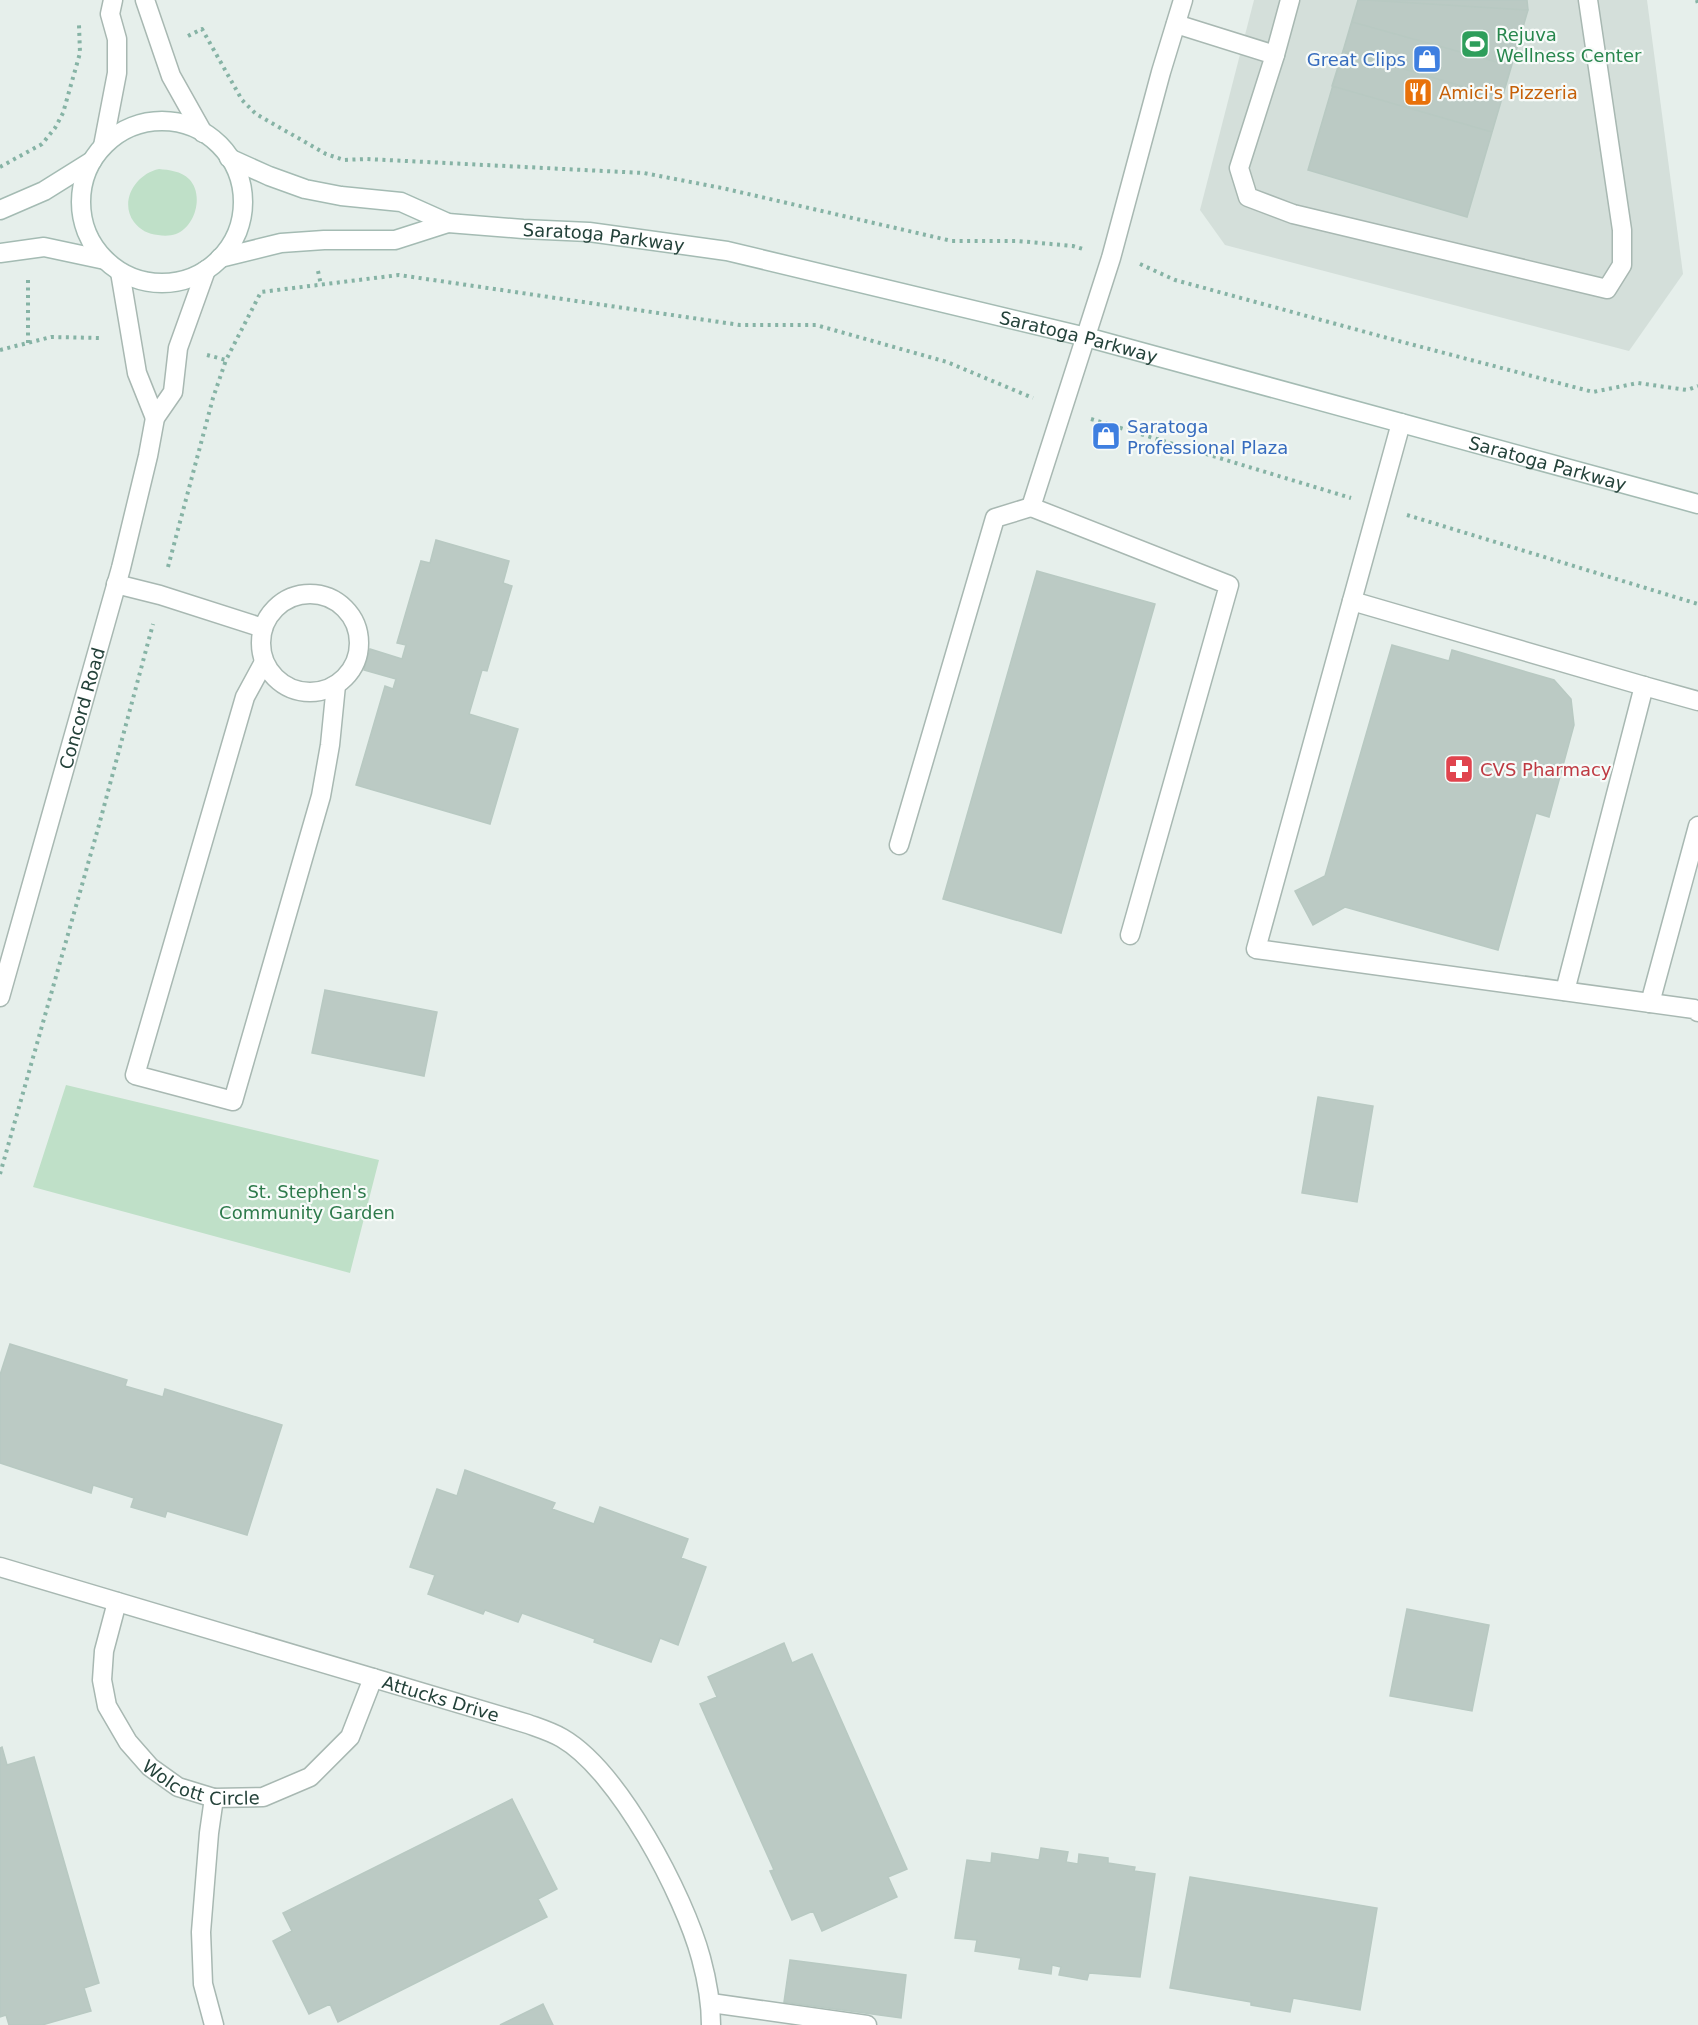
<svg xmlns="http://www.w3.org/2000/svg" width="1698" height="2025" viewBox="0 0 1698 2025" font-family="'DejaVu Sans',sans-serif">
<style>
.built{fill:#d4dfda}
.green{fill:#bfe0c8}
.building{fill:#bbcac4;stroke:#b8c9c2;stroke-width:1.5}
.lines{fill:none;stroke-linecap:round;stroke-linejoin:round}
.lane-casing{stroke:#a8b8b2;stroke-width:21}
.street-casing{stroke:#a8b8b2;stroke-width:21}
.secondary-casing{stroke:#a4bbb3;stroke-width:21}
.path{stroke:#86b3a5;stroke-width:4;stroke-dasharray:3 4.5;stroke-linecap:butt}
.lane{stroke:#fff;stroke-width:18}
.street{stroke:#fff;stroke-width:18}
.secondary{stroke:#fff;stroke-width:18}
.labels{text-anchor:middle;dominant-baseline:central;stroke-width:4.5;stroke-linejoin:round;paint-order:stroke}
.leisure-label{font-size:18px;fill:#27864d;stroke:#f7fbf9;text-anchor:start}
.shop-label{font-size:18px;fill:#366cbe;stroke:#f7fbf9;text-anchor:end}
.food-label{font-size:18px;fill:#c56008;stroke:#f7fbf9;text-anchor:start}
.street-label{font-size:18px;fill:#24423a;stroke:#f7fbf9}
.health-label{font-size:18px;fill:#be3a42;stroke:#f7fbf9;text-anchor:start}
.park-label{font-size:18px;fill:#2d7a4b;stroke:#f7fbf9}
</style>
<rect width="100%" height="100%" fill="#e6efeb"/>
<path class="built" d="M1254 0H1647L1683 274 1629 351 1225 245 1200 210Z"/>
<path class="green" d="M159 169C169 170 181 171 189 179 204 194 196 226 176 234 170 236 164 236 158 235 148 234 140 230 134 222 119 202 135 174 159 169Z
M66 1085 379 1160 350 1273 33 1187Z"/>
<path class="building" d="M1358 0H1527L1528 10 1467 217 1308 170Z
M1358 0H1366L1528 10 1511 66 1352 22Z
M1366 0H1527L1528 10Z
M1352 22 1511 66 1502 98 1343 51Z
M1343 51 1502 98 1492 132 1332 86Z
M436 540 509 561 503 583 512 586 487 671 482 670 469 714 518 729 490 824 356 785 385 686 393 689 396 679 364 670 370 649 402 659 406 645 397 643 421 561 430 563Z
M1037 571 1155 604 1061 933 943 899Z
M1392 645 1449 661 1452 650 1554 680 1571 699 1574 725 1549 817 1536 813 1498 950 1345 907 1313 925 1295 891 1325 876Z
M325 990 437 1012 424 1076 312 1053Z
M1318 1097 1373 1106 1357 1202 1302 1193Z
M10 1344 127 1380 125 1386 163 1397 165 1389 282 1425 247 1535 167 1511 165 1517 131 1507 134 1498 93 1485 91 1493 0 1463V1375Z
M465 1470 555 1503 552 1509 594 1524 600 1507 688 1539 681 1558 706 1567 678 1645 660 1638 651 1662 594 1642 595 1639 522 1613 518 1622 485 1610 483 1614 428 1594 435 1575 410 1567 437 1489 457 1496Z
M1407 1609 1489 1625 1472 1711 1390 1696Z
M784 1643 792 1663 812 1654 907 1869 888 1877 897 1897 822 1931 813 1911 792 1920 770 1871 774 1870 700 1704 717 1697 708 1677Z
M2 1747 7 1765 34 1757 99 1983 84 1988 91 2011 42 2025H9L6 2015 0 2017V1748Z
M512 1799 557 1889 538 1899 547 1917 338 2022 330 2004 309 2014 273 1941 292 1931 283 1913Z
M1041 1848 1068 1852 1066 1862 1078 1864 1079 1854 1108 1858V1863L1135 1867 1134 1871 1155 1874 1140 1977 1089 1973 1087 1980 1059 1975 1061 1967 1052 1965 1051 1974 1019 1969 1021 1958 975 1951 977 1940 955 1938 967 1860 991 1863 992 1853 1039 1860Z
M1190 1877 1377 1908 1360 2010 1293 1998 1290 2012 1251 2005V2002L1170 1988Z
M790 1960 906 1975 901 2018 784 2002Z
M543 2004 553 2025H500Z"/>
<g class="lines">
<g class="lane-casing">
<g id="lane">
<path d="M145 0 171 76 203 133"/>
<path d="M1176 24 1275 55 1239 168 1248 197 1293 214 1607 289 1622 265V230L1588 0"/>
<path d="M1275 55 1290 0"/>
<path d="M103 146 117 73V39L110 14 113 0"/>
<path d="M1401 423 1256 949 1694 1009 1698 1012"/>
<path d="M116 584 160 595 263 628"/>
<circle cx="310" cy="643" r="49"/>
<path d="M1352 601 1644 686"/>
<path d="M264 662 245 697 135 1075 233 1101 321 796 330 745 336 685"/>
<path d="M899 845 995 518 1031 507"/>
<path d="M1130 935 1229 585 1031 507 1111 258 1161 72 1183 0"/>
<path d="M1565 991 1644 686 1698 701"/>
<path d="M1650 1003 1698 826"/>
<path id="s1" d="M0 1567 528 1724C539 1728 552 1732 562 1738 619 1771 684 1895 701 1958 707 1980 711 2002 711 2025"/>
<path id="s2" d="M117 1602 104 1651 102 1680 107 1706 128 1742 150 1767 178 1787 214 1798 263 1797 310 1777 350 1737 373 1678"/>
<path d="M711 2003 867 2025"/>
<path d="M214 2025 203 1984 201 1932 209 1833 214 1798"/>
</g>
</g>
<g class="street-casing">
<g id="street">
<path d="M120 272 137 373 155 418"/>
<path id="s3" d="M0 997 121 568 148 456 155 418 173 392 178 348 206 270"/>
</g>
</g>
<g class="secondary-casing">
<g id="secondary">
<circle cx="162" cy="202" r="81"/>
<path id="s4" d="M229 158 269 176 305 189 341 196 401 202 448 223 523 229 589 232 727 251 1086 337 1698 504"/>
<path d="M0 210 44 191 92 161"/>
<path d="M0 253 44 247 105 260"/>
<path d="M220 258 281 243 324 240H395L448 223"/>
</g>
</g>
<path class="path" d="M1697 0 1698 4
M188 36 202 29 242 100 256 114 326 154 344 160 366 159 644 173 722 188 952 241H1018L1073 246 1083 249
M0 167 42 144 55 128 63 113 80 53 79 25
M1140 264 1175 280 1391 339 1593 392 1638 383 1687 390 1698 386
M318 271 321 285
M28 343V280
M0 350 51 337 102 338
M207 355 226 360 261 292 399 275 740 325H816L947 362 1033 398
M1091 419 1351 498
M1407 515 1698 604
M168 567 213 398 226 360
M0 1174 99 825 153 624"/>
<use href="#lane" class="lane"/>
<use href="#street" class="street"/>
<use href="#secondary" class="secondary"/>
</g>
<defs>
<g id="stadium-square" transform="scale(1.5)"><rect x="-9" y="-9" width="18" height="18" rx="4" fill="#2e9e5b" stroke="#f7fbf9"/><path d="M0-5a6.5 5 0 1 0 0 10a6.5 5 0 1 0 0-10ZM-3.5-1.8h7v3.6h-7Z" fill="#fff"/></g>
<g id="shop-square" transform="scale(1.5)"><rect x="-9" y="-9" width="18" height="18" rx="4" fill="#3f7fe0" stroke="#f7fbf9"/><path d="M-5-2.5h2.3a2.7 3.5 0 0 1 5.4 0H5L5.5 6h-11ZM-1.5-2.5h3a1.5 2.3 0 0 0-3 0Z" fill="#fff"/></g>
<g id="restaurant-square" transform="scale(1.5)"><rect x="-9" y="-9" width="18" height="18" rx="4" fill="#e8710a" stroke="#f7fbf9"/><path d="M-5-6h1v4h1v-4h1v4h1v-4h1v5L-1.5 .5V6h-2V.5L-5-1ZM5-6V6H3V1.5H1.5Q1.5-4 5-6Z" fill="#fff"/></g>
<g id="pharmacy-square" transform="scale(1.5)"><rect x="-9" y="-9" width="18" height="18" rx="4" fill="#e0444e" stroke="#f7fbf9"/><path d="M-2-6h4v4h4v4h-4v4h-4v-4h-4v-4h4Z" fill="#fff"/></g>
</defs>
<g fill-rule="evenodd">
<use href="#stadium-square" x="1475" y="44"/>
<use href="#shop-square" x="1427" y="59"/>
<use href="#restaurant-square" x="1418" y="92"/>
<use href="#shop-square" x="1106" y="436"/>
<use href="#pharmacy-square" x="1459" y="769"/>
</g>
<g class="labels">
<g class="leisure-label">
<text x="1496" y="34">Rejuva<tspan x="1496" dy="21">Wellness Center</tspan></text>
</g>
<g class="shop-label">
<text x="1406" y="59">Great Clips</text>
<text x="1127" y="426" text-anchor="start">Saratoga<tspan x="1127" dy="21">Professional Plaza</tspan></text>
</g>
<g class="food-label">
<text x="1439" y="92">Amici's Pizzeria</text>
</g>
<g class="street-label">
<text stroke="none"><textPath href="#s4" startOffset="387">Saratoga Parkway</textPath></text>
<text stroke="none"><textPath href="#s4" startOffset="873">Saratoga Parkway</textPath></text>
<text stroke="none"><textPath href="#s4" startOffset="1359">Saratoga Parkway</textPath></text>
<text stroke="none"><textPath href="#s3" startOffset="300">Concord Road</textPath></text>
<text stroke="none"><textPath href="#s1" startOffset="460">Attucks Drive</textPath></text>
<text stroke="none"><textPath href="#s2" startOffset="237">Wolcott Circle</textPath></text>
</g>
<g class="health-label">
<text x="1480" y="769">CVS Pharmacy</text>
</g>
<g class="park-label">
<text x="307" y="1191">St. Stephen's<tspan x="307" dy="21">Community Garden</tspan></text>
</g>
</g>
</svg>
